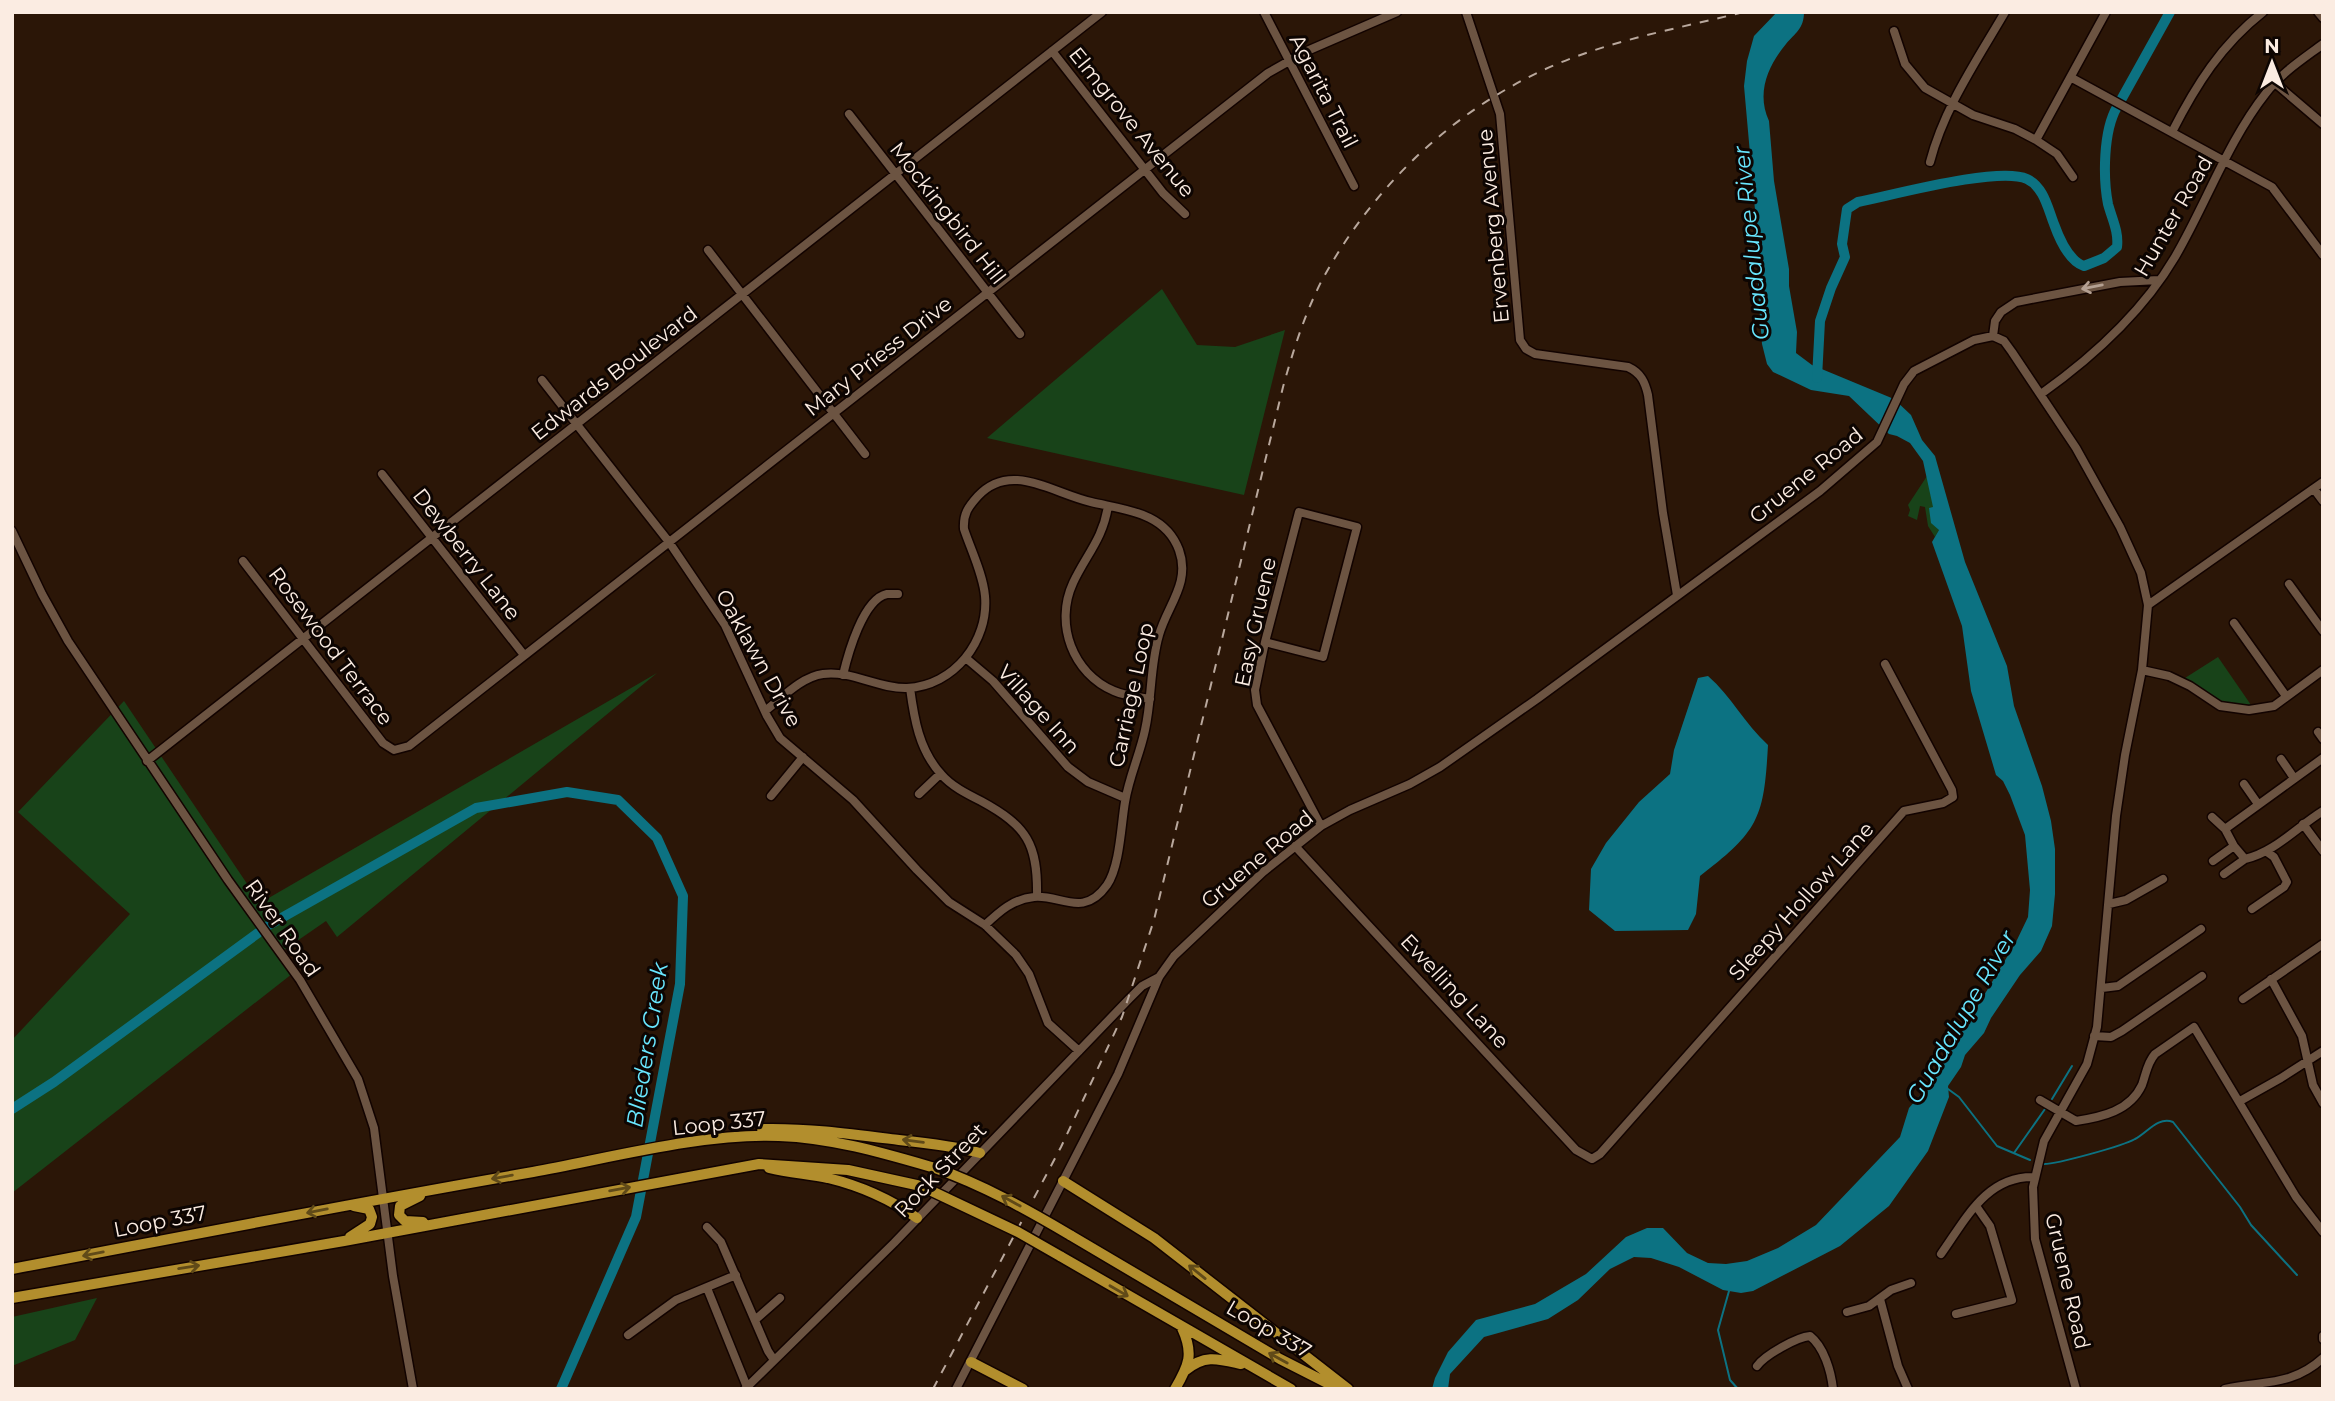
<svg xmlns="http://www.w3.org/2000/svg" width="2335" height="1401" viewBox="0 0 2335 1401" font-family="Montserrat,sans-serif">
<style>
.green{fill:#184319}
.water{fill:#0c7282}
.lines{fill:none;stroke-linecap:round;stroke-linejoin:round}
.stream{stroke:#0c7282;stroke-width:2}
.river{stroke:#0c7282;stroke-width:10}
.minor-casing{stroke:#120300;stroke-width:11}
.major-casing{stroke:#120300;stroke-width:13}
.minor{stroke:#6c5442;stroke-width:8}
.major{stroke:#b28e2d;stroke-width:10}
.rail{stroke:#b9a89d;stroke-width:2;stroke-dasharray:9 9;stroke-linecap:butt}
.major-bridge-casing{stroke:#120300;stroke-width:13;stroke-linecap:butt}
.major-bridge{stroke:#b28e2d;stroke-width:10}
.oneway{stroke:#b4a092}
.oneway2{stroke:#604a18}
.labels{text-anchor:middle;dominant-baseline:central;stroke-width:6;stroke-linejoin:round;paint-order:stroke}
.street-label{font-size:21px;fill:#fbece2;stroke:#0d0502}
.water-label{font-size:23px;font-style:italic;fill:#69e7ff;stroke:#0d0502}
</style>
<rect width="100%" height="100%" fill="#2b1607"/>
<path class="green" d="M1162 289 1197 345 1235 347 1285 330 1244 495 987 438Z
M1927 476 1934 508H1929L1939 530 1935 537 1928 526 1925 507 1920 506 1917 520 1908 516 1910 510 1908 505Z
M2218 657 2251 705C2225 708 2205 693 2185 678Z
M657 673 337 937 326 921 284 950 297 970 12 1193V1040L130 914 18 812 124 701 260 903Z
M97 1298 75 1340 12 1366V1317Z"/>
<path class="water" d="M1777 12H1804C1804 29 1795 33 1786 44 1768 66 1756 93 1769 121L1774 181 1789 269V286L1797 332 1796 353 1812 365 1894 399 1911 415 1922 440 1935 456 1965 562 2007 666 2014 706 2042 786 2051 821 2055 849V894L2052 926 2041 951 2020 975 1991 1018 1984 1033 1965 1055 1961 1067 1948 1086 1949 1097 1928 1151 1889 1206 1840 1246 1753 1291 1741 1293 1723 1290 1679 1267 1651 1258 1634 1257 1610 1269 1578 1300 1548 1319 1484 1337 1450 1374 1448 1389H1432L1435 1378 1448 1352 1476 1320 1535 1304 1586 1274 1626 1237 1647 1228H1663L1687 1253 1708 1263 1726 1264 1747 1261 1778 1248 1816 1225 1900 1137 1909 1108 1927 1087 1951 1046 1965 1027 2016 942 2028 917 2030 890 2025 835 2010 795 2003 781 1996 775 1971 691 1962 626 1932 542 1939 530 1931 523 1929 508 1933 507 1923 461 1910 443 1897 436 1889 434 1849 396 1811 390 1773 372 1767 364 1762 344 1758 291 1759 255 1744 86 1747 61 1754 36Z
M1708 676C1731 696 1745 724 1768 745 1764 818 1759 831 1700 876L1696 914 1688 930 1615 931 1589 910 1591 869 1606 843 1639 802 1670 774 1674 750 1698 678Z"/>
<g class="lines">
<path class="stream" d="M1948 1089 1959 1097 1997 1146 2030 1160
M2052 1099 2072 1066
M2014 1153 2045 1109
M2044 1164C2057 1164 2123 1146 2135 1139 2147 1133 2158 1116 2173 1122L2240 1207 2251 1225 2297 1275
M1729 1291 1718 1330 1730 1380 1738 1389"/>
<path class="river" d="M2121 100 2170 12
M1817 378 1820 321 1831 288 1845 257 1842 244 1847 209 1858 202C1893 195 1999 166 2027 179 2044 187 2048 209 2054 224 2059 238 2069 261 2084 266L2104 258 2117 247C2119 232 2112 219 2108 204 2103 178 2103 131 2117 107
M269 925 476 808 567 792 618 800 657 838 683 896 680 984 636 1217 561 1389
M12 1109 54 1082 258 933"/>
<g class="minor-casing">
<path id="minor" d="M1264 12 1354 186
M1466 12 1500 114 1520 340 1526 349 1535 354 1628 367C1641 373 1645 382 1648 395L1663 513 1677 595
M2318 12 2323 18
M1894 31 1905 64 1925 88 1973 115 2015 129 2036 140 2057 154 2073 177
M1052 51 1163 193 1185 214
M2072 78 2272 187 2323 255
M2275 83 2323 124
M849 114 1020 334
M2172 132C2196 85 2221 45 2263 12
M2036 140 2106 12
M1930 162C1944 108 1977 60 2005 12
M708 250 865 454
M1993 336 1995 321 2001 312 2016 302 2120 282 2159 280
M542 380 669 542 725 625 767 716 780 738 853 800 917 870 949 902 985 925 1016 955 1029 974 1048 1023 1079 1051
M2041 394C2093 357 2142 313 2175 257 2206 204 2228 141 2266 93 2281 73 2303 59 2323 44
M382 474 524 655
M2314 489 2323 501
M1108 506C1103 539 1086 555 1073 583 1054 624 1073 674 1114 691 1125 696 1138 697 1150 699
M12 531 42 594 68 641 228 880 300 980 358 1079 374 1128 393 1276 413 1389
M243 561 383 743 394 750 409 746 1268 73 1307 51 1397 12
M2289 584 2323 631
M2148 605 2323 482
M2234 623 2286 696
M1265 642 1323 657 1357 527 1299 512 1265 642 1255 690 1257 705 1321 826
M967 659 993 681 1068 767 1088 782 1125 798
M2142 670 2169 676 2190 686 2220 706 2249 710 2274 706 2323 670
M843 675C848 654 863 599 887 594 887 594 897 594 898 594
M910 688C914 718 919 750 941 774 951 786 967 794 981 801 1027 826 1038 844 1037 896
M765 711C782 698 801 677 823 674 851 670 879 689 907 688 954 686 989 641 985 596 983 574 971 550 964 529 963 514 968 507 978 496 1011 461 1052 493 1091 502 1125 510 1165 512 1179 550 1191 583 1167 606 1159 635 1150 665 1152 699 1145 730 1140 754 1129 777 1125 802 1121 825 1120 866 1107 885 1083 919 1060 894 1034 897 1013 899 1000 911 985 925
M2318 732 2323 739
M2281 759 2294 778
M147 761 1102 12
M2244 784 2258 804
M919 794 940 774
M771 796 803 757
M2212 817 2225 829 2323 758
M2303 824 2323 851
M2225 829 2234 846 2245 859C2275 852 2297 827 2323 811
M1295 846 1576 1150 1592 1159 1600 1154 1904 811 1943 803 1953 797 1952 790 1885 664
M2213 861 2234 846
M2224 874 2245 859
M2109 904 2126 900 2163 879
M2252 909 2284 887 2287 882 2274 857 2267 852
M2271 979 2302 1036 2313 1085 2323 1103
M2102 988 2118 986 2201 929
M2243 999 2323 944
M2094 1036 2111 1037 2122 1031 2202 976
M2040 1100 2076 1121C2102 1117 2130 1111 2142 1085 2146 1074 2147 1063 2155 1054L2194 1027 2296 1197 2323 1232
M2240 1101 2281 1078 2323 1051
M707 1227 721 1242 768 1351 774 1360
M1941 1254C1966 1219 1986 1176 2034 1177
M707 1288 747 1387
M1880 1299 1898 1366 1908 1389
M1847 1312 1869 1306 1891 1290 1911 1283
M1956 1314 2012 1300 1990 1226 1976 1206
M755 1320 780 1298
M628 1335 676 1300 736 1275
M2323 1336V1339
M1757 1366C1765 1355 1797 1337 1810 1336 1824 1347 1831 1371 1833 1389
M745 1389 894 1243 1129 999 1142 986 1159 977
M956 1389 1118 1074 1159 977 1174 956 1263 872 1321 826 1350 810 1410 784 1440 767 1537 699 1820 491 1877 442 1904 384 1914 371 1974 340 1993 336 2004 341 2012 352 2076 448 2120 527 2141 573 2148 605 2142 670 2125 755 2116 816 2097 1027 2087 1064 2044 1141 2033 1187 2035 1239 2076 1389
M2225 1389C2263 1380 2291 1387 2323 1358"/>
</g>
<g class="major-casing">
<path id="major" d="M762 1129C810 1128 852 1134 899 1140 927 1143 954 1146 980 1153
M769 1168C789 1173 809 1174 828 1178 861 1186 890 1199 917 1218
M1063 1181 1154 1238 1348 1389
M420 1196 400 1206 399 1215 405 1221 423 1222
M1070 1235 1280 1359 1339 1389
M350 1237 370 1224 372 1217 369 1209 354 1206
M1060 1256 1291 1389
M12 1269C186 1236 359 1202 533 1172 610 1158 702 1133 779 1136 833 1138 883 1153 935 1168
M12 1298 344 1241 759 1164 848 1170 921 1186
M971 1362 1023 1389
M1186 1370C1205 1354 1219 1359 1241 1364
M1175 1389C1189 1365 1194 1354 1182 1328"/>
</g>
<use href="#minor" class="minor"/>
<use href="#major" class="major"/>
<path class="rail" d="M933 1389 1061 1147 1122 1017 1154 920 1283 387C1293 351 1304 316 1321 282 1378 176 1474 90 1589 52 1639 35 1692 25 1744 12"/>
<g class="major-bridge-casing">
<path id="major-bridge" d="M935 1168C983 1185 1026 1209 1070 1235
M921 1186 1018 1232 1060 1256"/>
</g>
<use href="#major-bridge" class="major-bridge"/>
</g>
<defs><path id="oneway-shaft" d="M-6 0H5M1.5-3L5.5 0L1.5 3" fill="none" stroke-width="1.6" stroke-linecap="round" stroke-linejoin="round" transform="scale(1.75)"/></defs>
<use class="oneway" href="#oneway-shaft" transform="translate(2092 287) rotate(169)"/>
<g class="oneway2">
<use href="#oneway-shaft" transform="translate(913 1141) rotate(-173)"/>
<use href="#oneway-shaft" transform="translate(502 1177) rotate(170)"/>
<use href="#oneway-shaft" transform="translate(620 1189) rotate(-10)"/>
<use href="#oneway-shaft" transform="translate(1011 1201) rotate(-151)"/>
<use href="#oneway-shaft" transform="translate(317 1211) rotate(169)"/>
<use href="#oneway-shaft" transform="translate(93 1254) rotate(169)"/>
<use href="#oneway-shaft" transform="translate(189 1267) rotate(-9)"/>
<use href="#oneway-shaft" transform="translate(1197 1272) rotate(-141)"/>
<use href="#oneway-shaft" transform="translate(1119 1291) rotate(30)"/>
<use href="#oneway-shaft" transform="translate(1278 1358) rotate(-151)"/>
</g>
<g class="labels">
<g class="street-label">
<text transform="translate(1324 91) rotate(63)">Agarita Trail</text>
<text transform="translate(1132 122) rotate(51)">Elmgrove Avenue</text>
<text transform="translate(948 213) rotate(52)">Mockingbird Hill</text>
<text transform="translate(2173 216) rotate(-60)">Hunter Road</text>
<text transform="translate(1493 226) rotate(-95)">Ervenberg Avenue</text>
<text transform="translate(878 356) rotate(-38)">Mary Priess Drive</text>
<text transform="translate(614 373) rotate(-38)">Edwards Boulevard</text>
<text transform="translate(1806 475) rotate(-39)">Gruene Road</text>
<text transform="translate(467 554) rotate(52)">Dewberry Lane</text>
<text transform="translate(1255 622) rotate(-78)">Easy Gruene</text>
<text transform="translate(331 646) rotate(53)">Rosewood Terrace</text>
<text transform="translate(759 658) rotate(61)">Oaklawn Drive</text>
<text transform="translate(1131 695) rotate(-78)">Carriage Loop</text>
<text transform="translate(1039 709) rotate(48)">Village Inn</text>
<text transform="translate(1257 859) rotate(-40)">Gruene Road</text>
<text transform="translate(1801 901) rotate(-48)">Sleepy Hollow Lane</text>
<text transform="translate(283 928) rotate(55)">River Road</text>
<text transform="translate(1455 991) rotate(47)">Ewelling Lane</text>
<text transform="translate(719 1123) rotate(-6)">Loop 337</text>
<text transform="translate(940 1170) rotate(-46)">Rock Street</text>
<text transform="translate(160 1221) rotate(-11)">Loop 337</text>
<text transform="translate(2068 1281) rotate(77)">Gruene Road</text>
<text transform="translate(1269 1329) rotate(30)">Loop 337</text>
</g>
<g class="water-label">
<text transform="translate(1751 243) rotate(-96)">Guadalupe River</text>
<text transform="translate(1961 1017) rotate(-60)">Guadalupe River</text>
<text transform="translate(647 1045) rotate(-81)">Blieders Creek</text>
</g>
</g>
<rect width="2335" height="1401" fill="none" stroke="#fbece2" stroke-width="28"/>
<g transform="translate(2272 63)" stroke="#0d0502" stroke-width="5" paint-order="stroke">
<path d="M0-5L12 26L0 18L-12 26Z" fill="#fbece2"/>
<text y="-10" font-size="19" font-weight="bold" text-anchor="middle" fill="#fbece2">N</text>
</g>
</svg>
